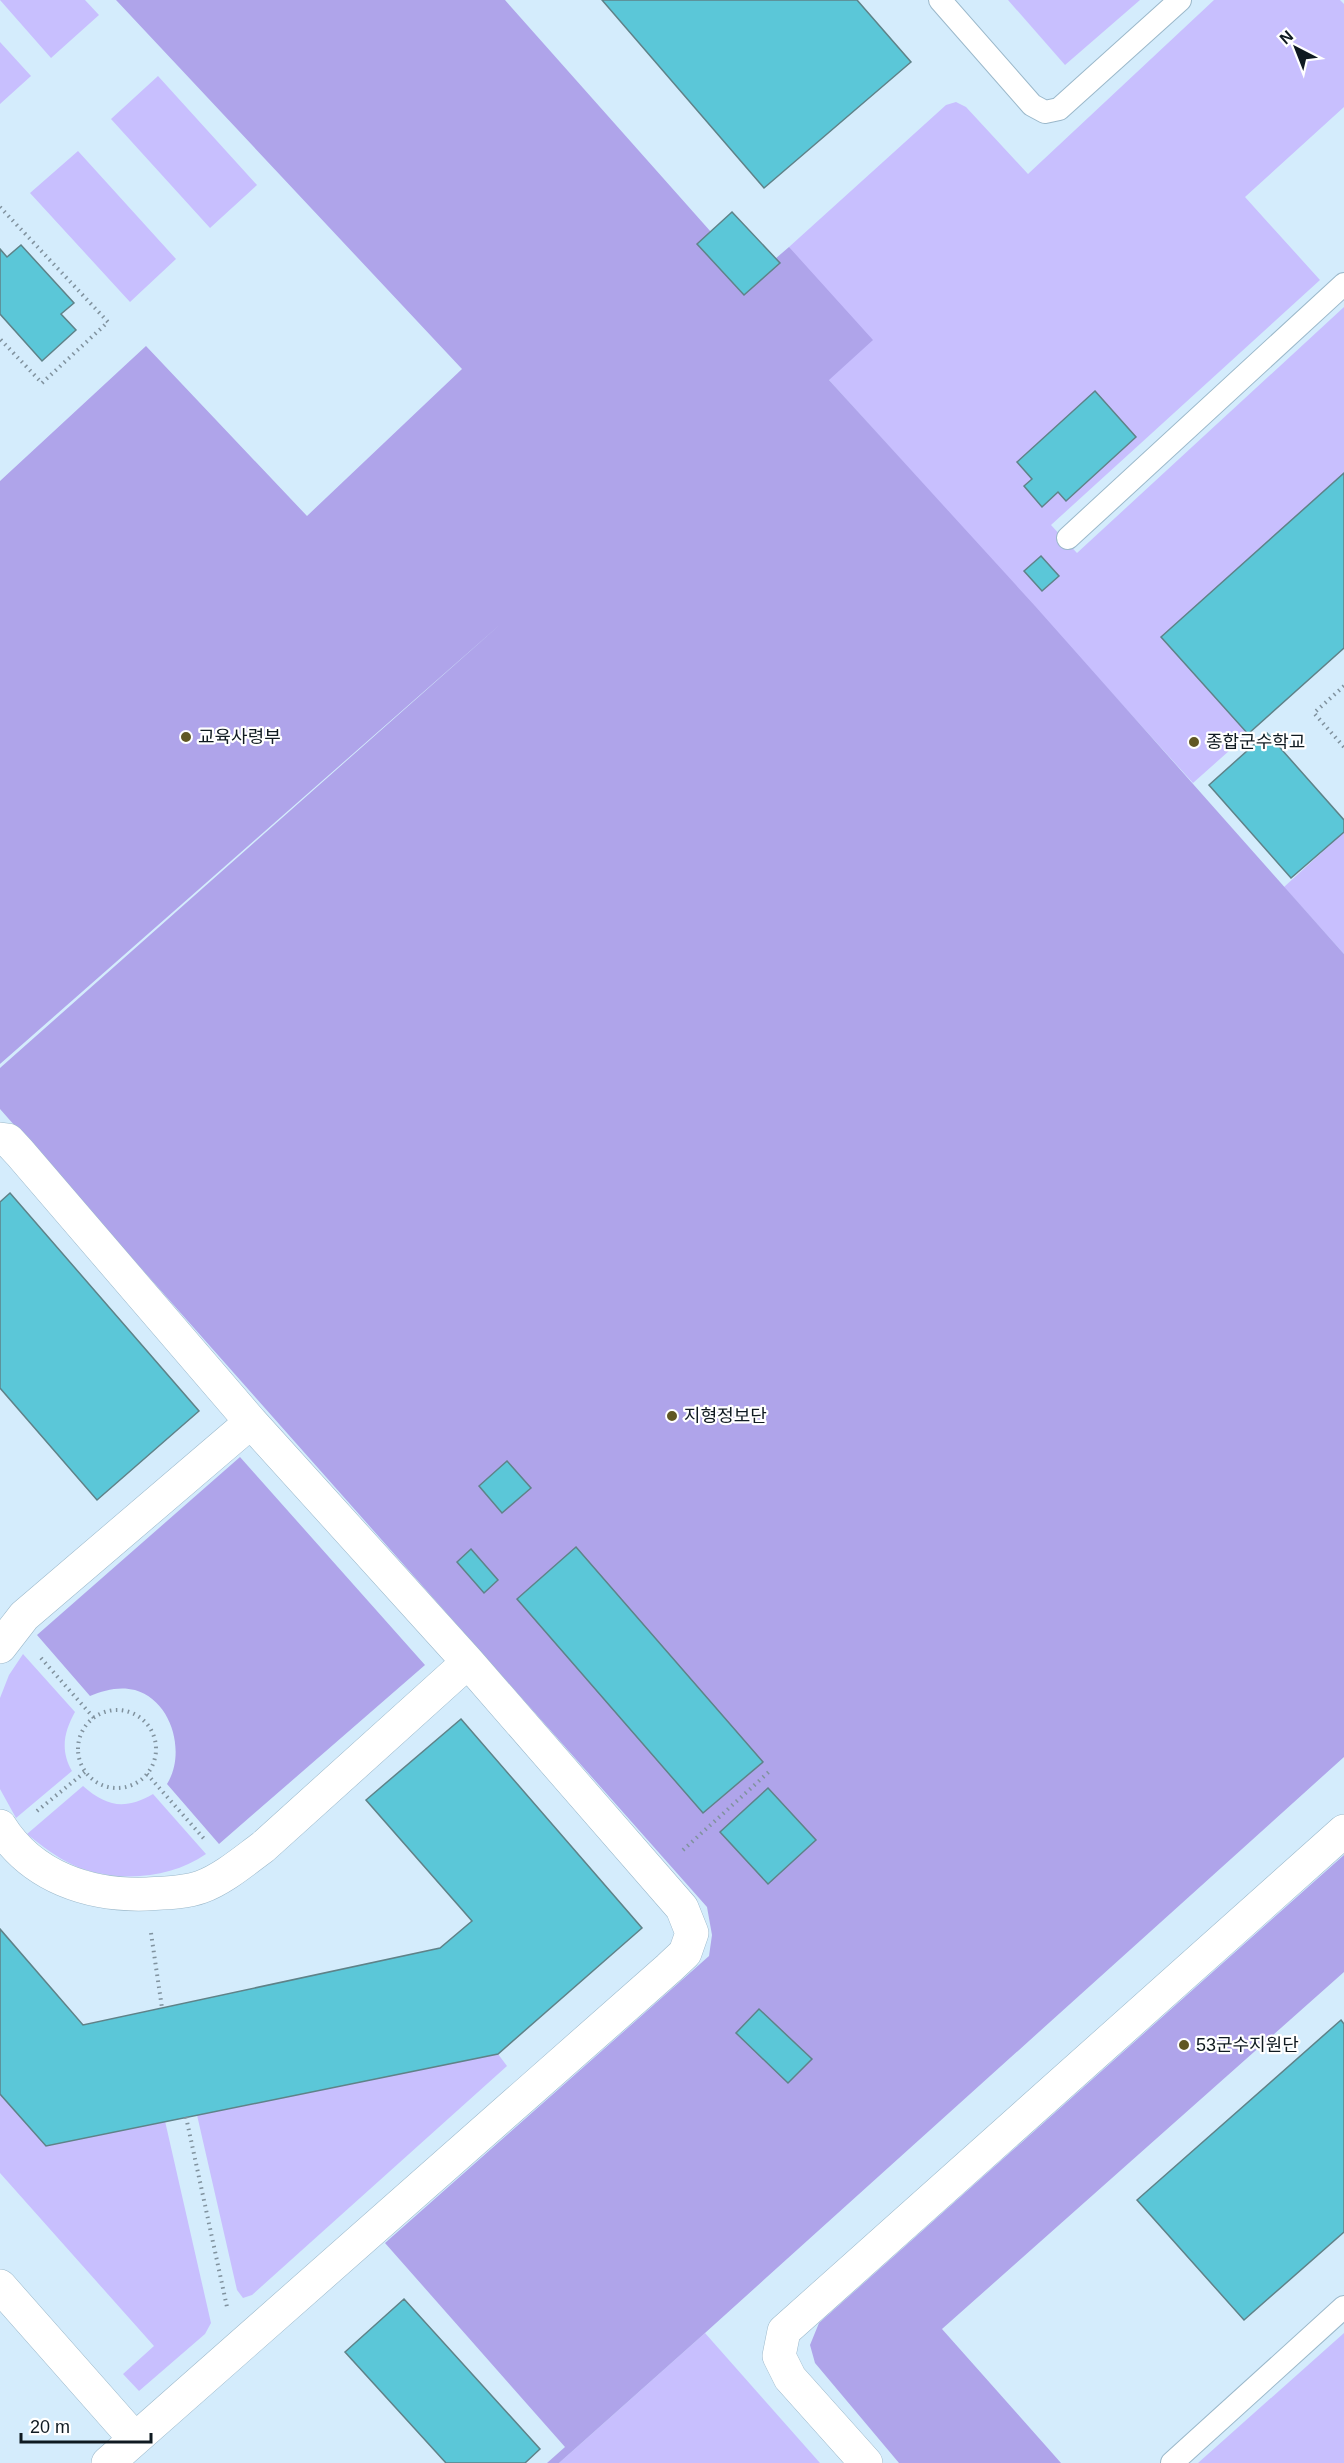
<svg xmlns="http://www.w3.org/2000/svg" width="1344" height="2463" viewBox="0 0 1344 2463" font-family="Helvetica,'Noto Sans KR',sans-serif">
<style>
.green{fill:#c8bffe}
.forest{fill:#afa4ea}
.building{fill:#5bc7d8;stroke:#5f8288;stroke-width:1.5}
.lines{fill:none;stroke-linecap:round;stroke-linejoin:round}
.lane-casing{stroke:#9bb8ca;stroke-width:24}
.street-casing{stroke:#9bb8ca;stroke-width:34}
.path{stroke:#80929e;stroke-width:4;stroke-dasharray:1.5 4.5;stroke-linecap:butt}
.lane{stroke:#fff;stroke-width:22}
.street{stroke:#fff;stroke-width:33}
.poi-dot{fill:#605723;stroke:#fff;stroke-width:2}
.labels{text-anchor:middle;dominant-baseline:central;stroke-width:4.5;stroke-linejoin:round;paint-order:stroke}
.poi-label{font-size:18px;fill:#0f1a21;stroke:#fff;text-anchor:start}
</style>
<rect width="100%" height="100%" fill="#d4ecfc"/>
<path class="green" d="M0 0H85L99 15 51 58Z
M1008 0H1140L1065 65Z
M1214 0H1340L1344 4V107L1245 197 1320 280 1051 525 1077 553 1344 307V473L1162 637 1248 734 1193 783 829 380 789 247 946 105 956 102 966 107 1028 174Z
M0 42 31 76 0 104Z
M158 76 257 185 210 228 111 119Z
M78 151 176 259 130 302 30 193Z
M1344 832V954L1284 887Z
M23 1654 75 1712C64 1732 60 1750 72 1771L16 1818 0 1789V1698L9 1675Z
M83 1786C107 1807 125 1810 153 1794L206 1854C169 1880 114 1883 73 1865 56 1857 42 1846 27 1834Z
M498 2054 507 2066 252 2295 243 2298 237 2290 197 2115Z
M0 2094 46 2146 165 2121 211 2323 205 2334 139 2391 123 2374 154 2346 0 2173Z
M705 2333 820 2463H559Z
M1344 2333V2463H1198Z"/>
<path class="forest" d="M116 0H505L711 232 698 245 744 295 779 264 775 259 789 247 873 340 829 380 1035 606 1344 954V1757L705 2333 559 2463H547L565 2447 385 2243 709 1956 712 1935 707 1907 0 1109V1068L503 622 0 1064V481L146 346 307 516 462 369Z
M240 1457 425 1665 219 1844 167 1784C186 1754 173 1701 135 1690 120 1686 104 1690 90 1696L37 1635Z
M1344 1855V1972L942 2329 1061 2463H899L815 2363 810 2345 819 2323Z"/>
<path class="building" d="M602 0H857L911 62 764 188Z
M732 212 780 263 744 295 697 244Z
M21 245 74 303 61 314 76 330 42 361 0 314V249L7 257Z
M1095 391 1136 437 1066 501 1058 492 1042 507 1024 486 1032 479 1017 462Z
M1344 473V648L1248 734 1161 637Z
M1041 556 1059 576 1042 591 1024 571Z
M1267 733 1344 820V832L1291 878 1209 785Z
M10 1193 199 1411 97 1500 0 1388V1202Z
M507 1461 531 1488 502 1513 479 1486Z
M576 1547 763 1762 703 1813 517 1599Z
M471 1549 498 1580 484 1593 457 1562Z
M461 1719 642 1928 498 2054 46 2146 0 2094V1929L83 2025 440 1948 472 1921 366 1800Z
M768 1788 816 1840 768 1884 720 1832Z
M759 2009 812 2059 788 2083 736 2033Z
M1341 2020 1344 2024V2232L1244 2320 1137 2200Z
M404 2299 540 2449 525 2463H446L345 2352Z"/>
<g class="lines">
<g class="lane-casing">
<path id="lane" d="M940 0 1032 105 1045 112 1059 109 1180 0
M1068 538 1344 284
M1172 2463 1344 2307"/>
</g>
<g class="street-casing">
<path id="street" d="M0 1139 8 1140 20 1153 251 1422 468 1662 682 1908 692 1933 685 1953 669 1968 108 2463
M0 1647 24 1616 251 1422
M0 1826C32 1877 89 1896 147 1894 165 1893 184 1893 201 1887 223 1879 244 1861 263 1847L468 1662
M0 2286 135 2439
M866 2463 790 2378 779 2356 784 2331 1344 1831"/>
</g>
<path class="path" d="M0 207 108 322 42 383 0 339
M1344 686 1314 713 1344 747
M41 1658 94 1718
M78 1749a39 39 0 1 1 78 0a39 39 0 1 1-78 0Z
M147 1774 206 1841
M37 1811 85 1772
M683 1850 771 1770
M151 1933 162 2008
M186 2117 227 2307"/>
<use href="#lane" class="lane"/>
<use href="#street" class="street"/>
</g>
<g class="poi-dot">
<circle cx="186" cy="737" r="6"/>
<circle cx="1194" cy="742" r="6"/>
<circle cx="672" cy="1416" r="6"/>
<circle cx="1184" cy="2045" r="6"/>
</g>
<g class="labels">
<g class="poi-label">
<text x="198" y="737">교육사령부</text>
<text x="1206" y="742">종합군수학교</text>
<text x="684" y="1416">지형정보단</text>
<text x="1196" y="2045">53군수지원단</text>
</g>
</g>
<g transform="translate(1296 48) rotate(318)" stroke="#ffffff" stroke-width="4.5" paint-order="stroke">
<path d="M0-4.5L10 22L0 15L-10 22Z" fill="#0f1a21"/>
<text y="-9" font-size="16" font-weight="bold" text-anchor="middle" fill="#0f1a21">N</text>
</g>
<path d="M21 2433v9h130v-9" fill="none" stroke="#0f1a21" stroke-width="3"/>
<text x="30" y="2433" font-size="18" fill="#0f1a21" stroke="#ffffff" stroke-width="4.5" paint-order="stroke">20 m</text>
</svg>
